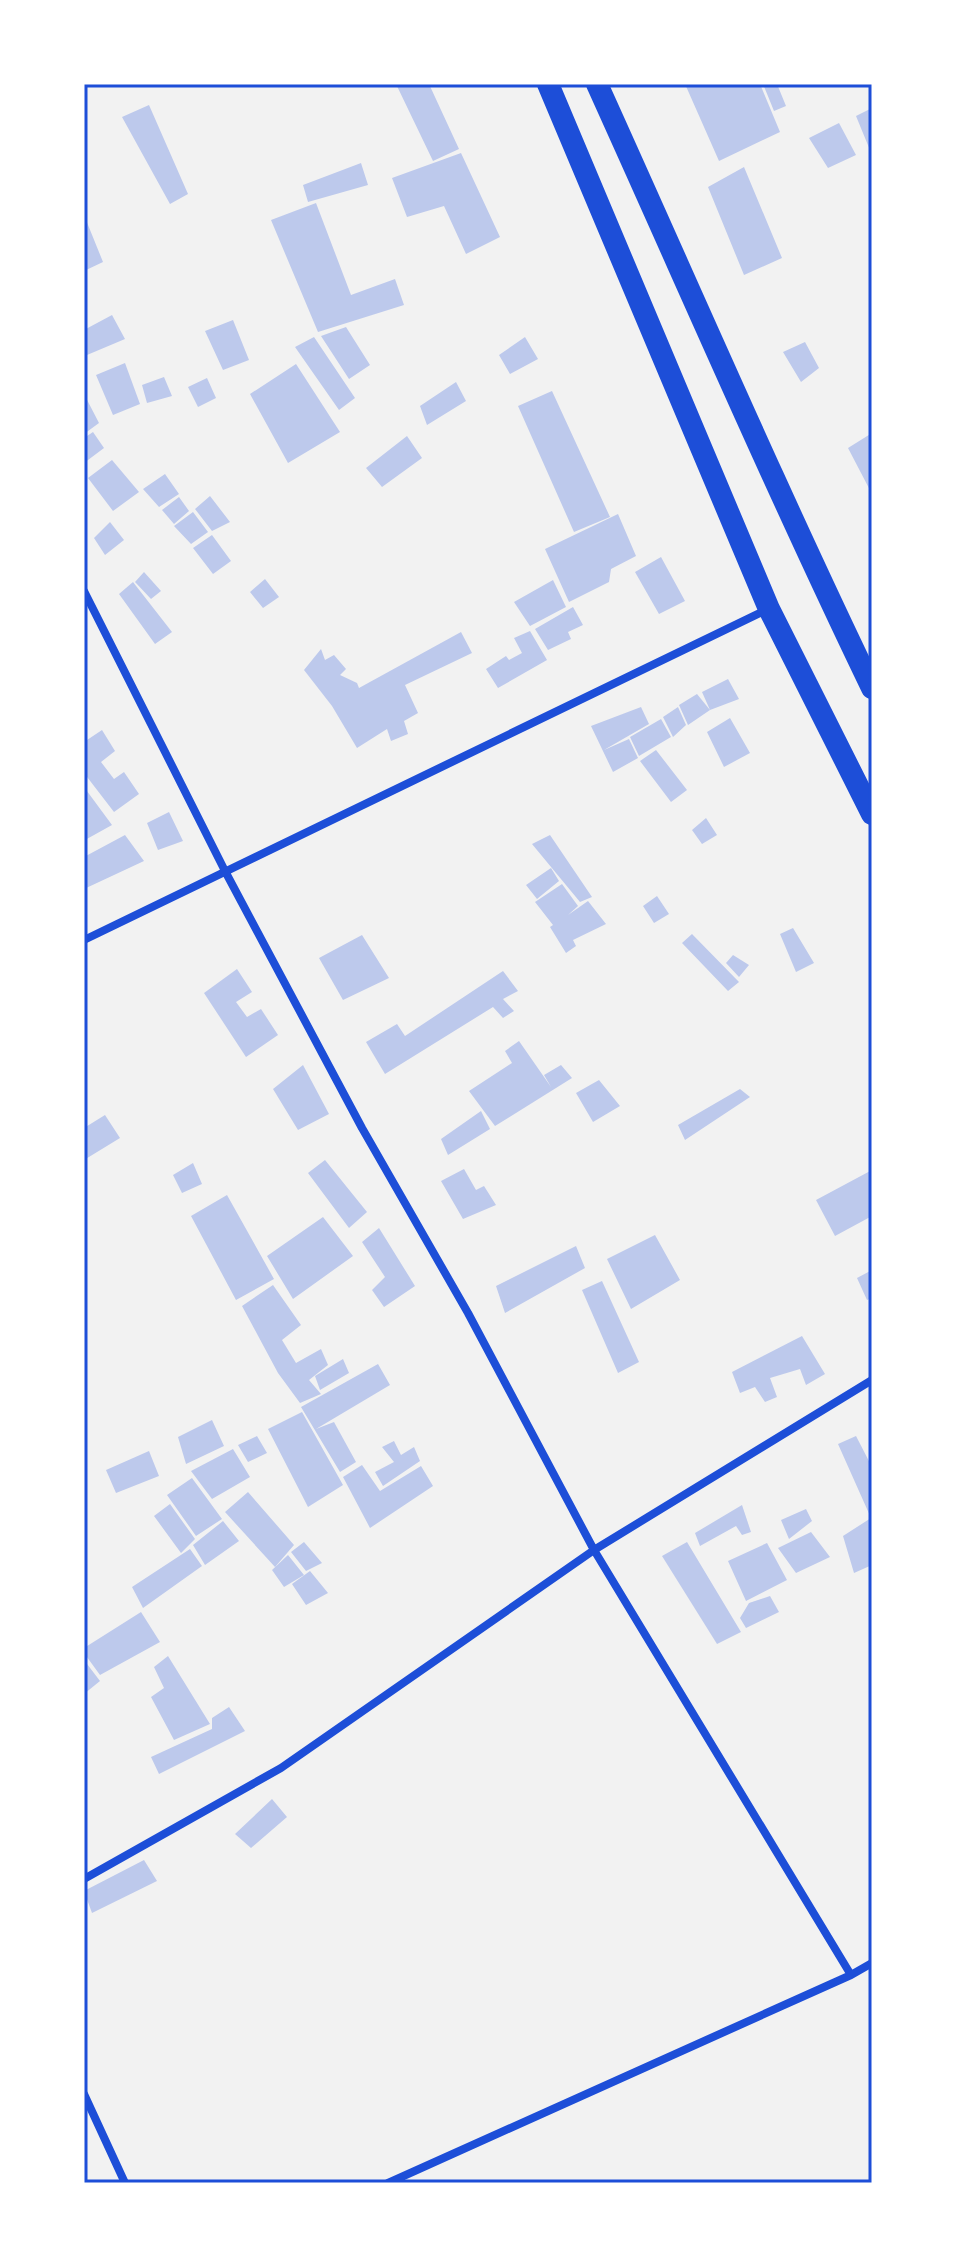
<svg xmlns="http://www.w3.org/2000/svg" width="956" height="2267" viewBox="0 0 956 2267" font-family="'Exo 2',sans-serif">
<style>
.building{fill:#bdc9ec}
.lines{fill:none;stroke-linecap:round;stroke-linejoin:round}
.minor{stroke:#1d4ed8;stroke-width:8}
.trunk{stroke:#1d4ed8;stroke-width:22}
.neatline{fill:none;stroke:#1d4ed8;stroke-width:3}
</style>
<rect width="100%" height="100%" fill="#f2f2f2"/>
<path class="building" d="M396 84H429L459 149 433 161Z
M685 84H760L780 132 719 161Z
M763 84H777L786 106 774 111Z
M149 105 188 194 170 204 122 117Z
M872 108V155L856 116Z
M839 123 856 155 828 168 809 138Z
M461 153 500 237 466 254 444 206 407 217 392 178Z
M361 163 368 185 308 202 303 185Z
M744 167 782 258 744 275 708 187Z
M316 203 351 295 395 279 404 305 318 332 271 220Z
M84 215 103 262 84 271Z
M112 315 125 339 87 355 84 330Z
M233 320 249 360 223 370 205 331Z
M346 327 370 365 349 379 321 336Z
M314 337 355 398 339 410 295 347Z
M525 337 538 359 510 374 499 355Z
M805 342 819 368 801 382 783 352Z
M125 363 140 404 113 415 96 375Z
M296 364 340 432 288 463 250 394Z
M164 377 172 396 147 403 142 385Z
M207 378 216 398 198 407 188 387Z
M456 382 466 401 427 425 420 406Z
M552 391 610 517 574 532 518 406Z
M84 394 99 423 84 434Z
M93 432 104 448 84 463V438Z
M872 433V494L848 448Z
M407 436 422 458 382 487 366 468Z
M112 460 139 492 113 511 88 478Z
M165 474 179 494 159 507 143 489Z
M210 496 230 522 212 531 195 509Z
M179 497 189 511 174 524 162 510Z
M193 512 208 532 191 544 174 526Z
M618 514 636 556 611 569 609 582 569 602 545 549Z
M110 522 124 540 105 555 94 538Z
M212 535 231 561 213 574 193 548Z
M661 557 685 601 659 614 635 572Z
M144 572 161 591 151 599 135 582Z
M265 579 279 597 263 608 250 592Z
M553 580 566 607 530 626 514 602Z
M133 582 172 632 155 644 119 594Z
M573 607 583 625 568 632 571 639 548 650 535 629Z
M530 631 547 660 498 688 486 669 506 656 509 660 522 653 514 638Z
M461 632 472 653 405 685 418 713 404 721 408 734 391 741 387 729 357 748 332 706 304 670 321 649 325 660 334 655 346 669 340 675 357 683 359 688Z
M728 679 739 699 710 710 688 725 679 705 697 694 710 710 702 692Z
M641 707 649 724 604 750 629 739 638 758 613 772 591 726Z
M678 707 686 725 673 737 663 717Z
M730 718 750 753 724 767 707 732Z
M661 719 671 737 639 756 630 737Z
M102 730 115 751 101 762 114 779 124 772 139 794 114 812 84 773V742Z
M656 750 687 790 671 802 640 761Z
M84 787 112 825 85 840 84 839Z
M169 812 183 841 158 850 147 823Z
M706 818 717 835 702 844 692 830Z
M125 835 144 861 84 889V857Z
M550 835 592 897 580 902 532 844Z
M551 868 559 881 537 899 526 885Z
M562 884 578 906 568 915 588 901 606 924 573 940 576 946 566 953 550 927 553 925 535 902Z
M657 896 669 914 654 923 643 906Z
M793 928 814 963 796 972 780 934Z
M692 934 739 982 728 991 682 943Z
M362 935 389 978 343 1000 319 958Z
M733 955 749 965 739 977 726 963Z
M237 969 252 992 236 1002 247 1017 261 1009 278 1035 246 1057 204 993Z
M503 971 518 991 503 999 514 1011 503 1018 493 1007 385 1074 366 1042 397 1024 405 1036Z
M519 1041 551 1087 544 1075 561 1065 572 1078 495 1126 469 1091 512 1063 505 1051Z
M303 1065 329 1114 298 1130 273 1089Z
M599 1080 620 1106 593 1122 576 1093Z
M740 1089 750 1097 685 1140 678 1125Z
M481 1111 490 1129 448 1155 441 1139Z
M105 1115 120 1138 84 1160V1128Z
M325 1160 367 1212 349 1228 308 1173Z
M193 1163 202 1184 182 1193 173 1175Z
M464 1169 476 1190 484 1186 496 1205 463 1219 441 1181Z
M872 1170V1216L835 1236 816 1200Z
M227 1195 274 1279 236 1300 191 1216Z
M323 1217 353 1256 293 1299 267 1256Z
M379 1228 415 1286 384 1307 372 1290 385 1277 362 1242Z
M655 1235 680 1280 631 1309 607 1259Z
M576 1246 585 1268 505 1313 496 1286Z
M872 1270V1298L867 1300 857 1278Z
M602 1281 639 1362 618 1373 582 1290Z
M273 1285 301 1325 282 1340 296 1363 321 1349 328 1365 309 1380 321 1394 300 1403 278 1373 242 1306Z
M802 1336 825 1374 806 1385 800 1369 770 1378 777 1397 765 1402 755 1387 740 1393 732 1372Z
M343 1359 349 1373 320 1390 315 1376Z
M378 1364 390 1385 316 1429 334 1422 356 1462 340 1472 301 1407Z
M302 1412 343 1485 308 1507 268 1429Z
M212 1420 224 1446 186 1464 178 1437Z
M257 1436 267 1453 248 1462 238 1445Z
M856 1436 872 1467V1565L854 1573 843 1536 871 1518 838 1444Z
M394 1441 401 1455 414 1447 420 1461 383 1486 375 1472 394 1462 382 1447Z
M233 1449 250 1477 212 1499 191 1471Z
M149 1451 159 1476 116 1493 106 1470Z
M362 1465 380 1491 421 1466 433 1486 370 1528 343 1477Z
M192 1478 222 1519 196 1536 167 1495Z
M248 1492 294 1545 275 1567 225 1512Z
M170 1504 195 1539 181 1553 154 1516Z
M742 1505 751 1532 742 1535 736 1526 700 1546 695 1533Z
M806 1509 812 1521 789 1539 781 1520Z
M223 1521 239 1541 205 1565 193 1545Z
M811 1532 830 1557 796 1573 778 1548Z
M304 1542 322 1563 306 1571 291 1552Z
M687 1542 741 1632 717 1644 662 1556Z
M767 1543 787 1580 746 1601 728 1561Z
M190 1549 202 1566 143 1608 132 1587Z
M288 1555 304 1575 284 1587 272 1570Z
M310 1571 328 1593 306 1605 292 1584Z
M770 1596 779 1612 746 1628 740 1618 749 1603Z
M141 1612 160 1642 100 1675 84 1653V1648Z
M168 1656 210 1724 174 1740 151 1697 164 1688 154 1667Z
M84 1660 100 1681 84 1694Z
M229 1707 245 1731 159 1774 151 1757 212 1729V1718Z
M272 1799 287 1817 251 1848 235 1834Z
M144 1860 157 1881 92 1913 84 1891Z"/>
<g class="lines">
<path class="minor" d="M84 591 225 871 362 1128 468 1313 594 1550 851 1975
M84 940 768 609
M84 1879 281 1768 594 1550 872 1380
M84 2094 125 2183
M388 2183 851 1975 872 1963"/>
<path class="trunk" d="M548 84 769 609 872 814
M597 84C688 285 776 489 872 688"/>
</g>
<rect width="956" height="2267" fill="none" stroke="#ffffff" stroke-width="172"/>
<rect x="86" y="86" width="784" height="2095" class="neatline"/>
</svg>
